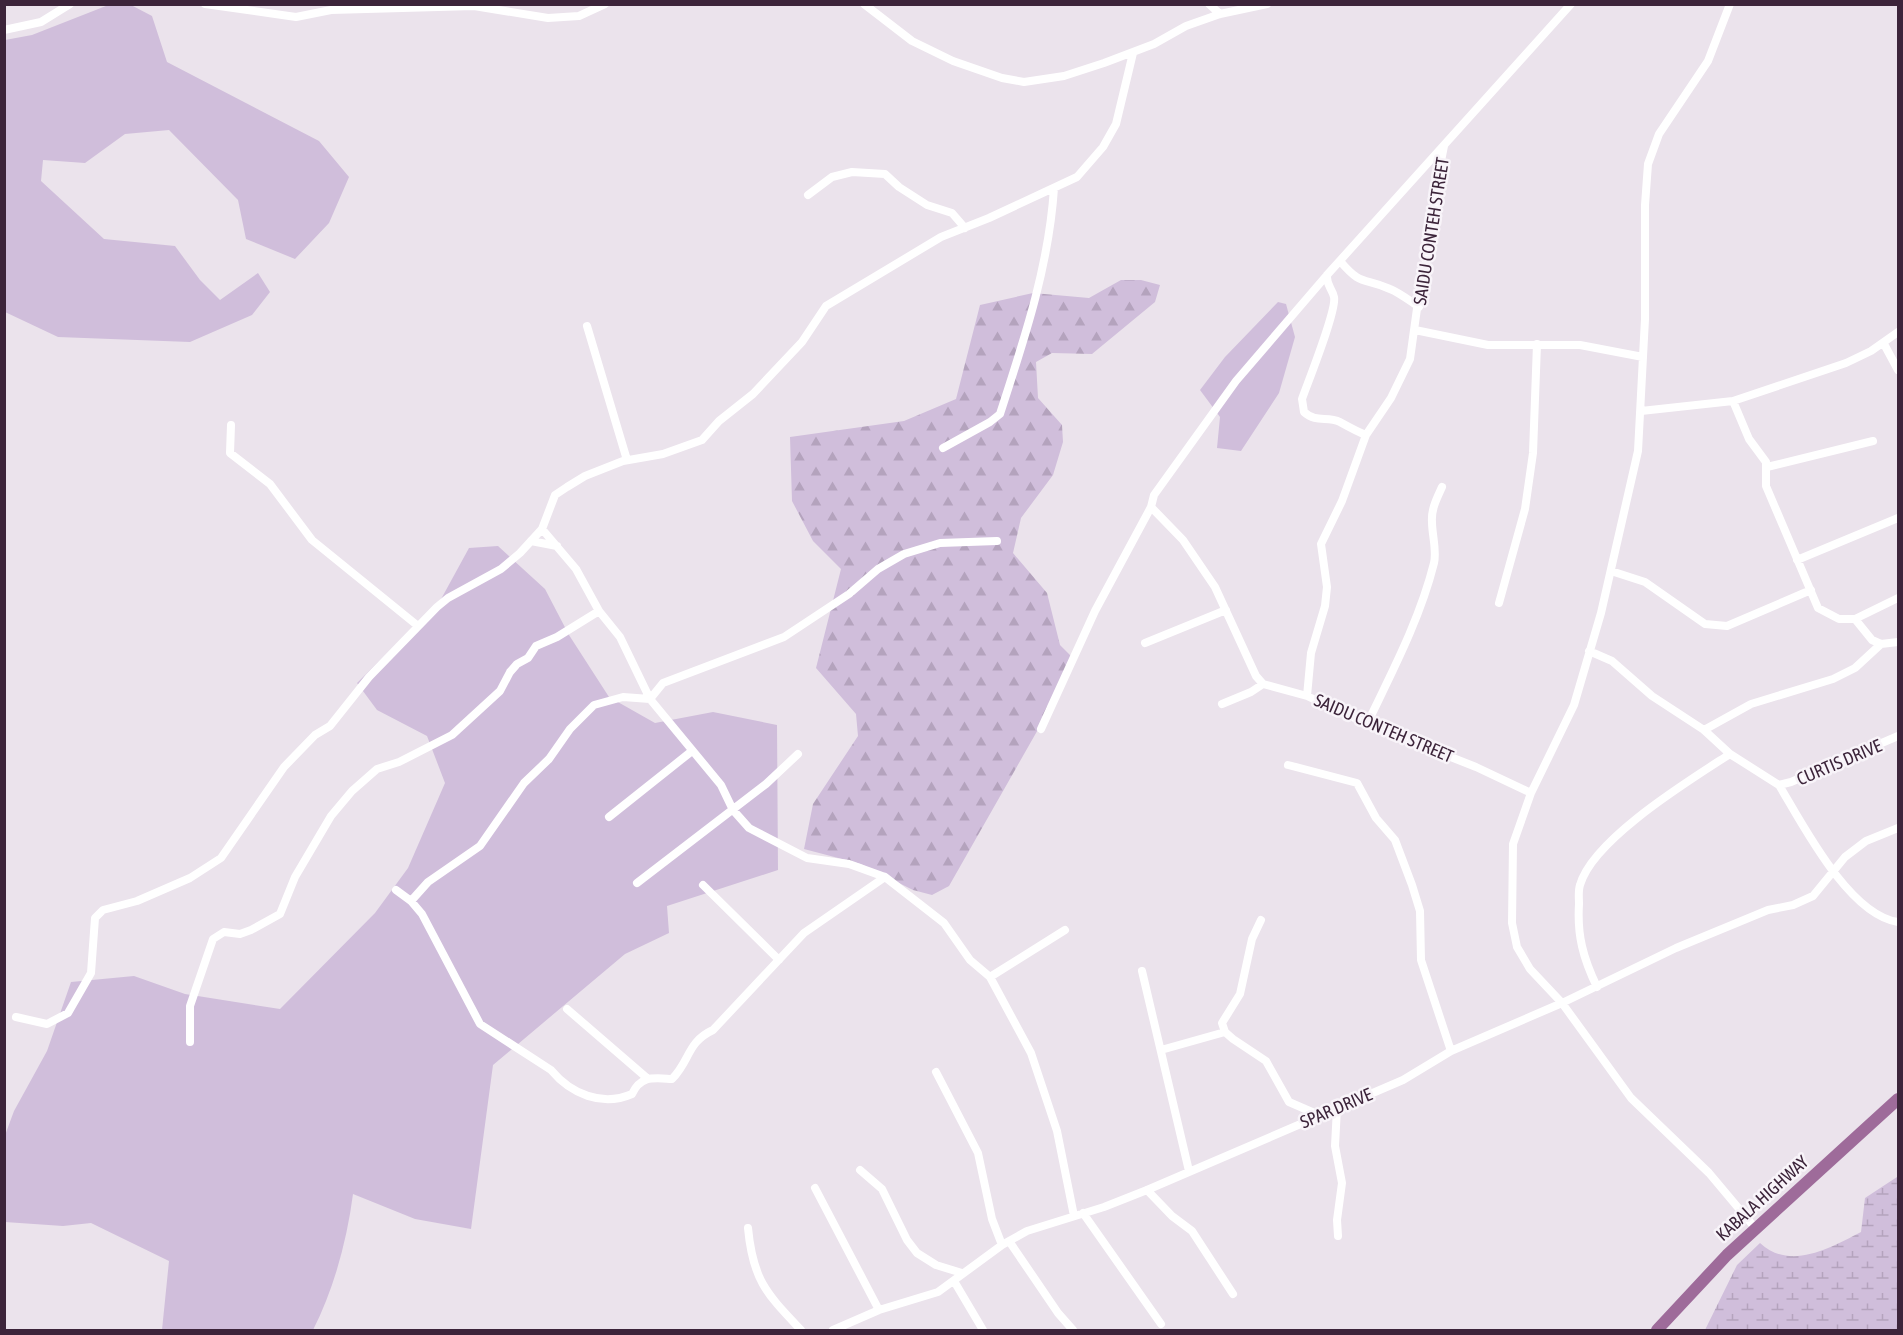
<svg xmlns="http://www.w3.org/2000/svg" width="1903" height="1335" viewBox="0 0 1903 1335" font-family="'Asap Condensed',sans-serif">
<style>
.grass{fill:#d0bedb}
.forest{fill:url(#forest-firs)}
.wetland{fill:url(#wetland-marsh)}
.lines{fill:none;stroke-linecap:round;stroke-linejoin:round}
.minor{stroke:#fff;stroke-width:8}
.primary{stroke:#9e6b9a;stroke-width:12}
.labels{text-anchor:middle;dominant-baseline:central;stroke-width:5;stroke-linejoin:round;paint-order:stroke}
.street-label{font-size:18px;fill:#3c243a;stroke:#f8f4f9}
</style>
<defs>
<pattern id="forest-firs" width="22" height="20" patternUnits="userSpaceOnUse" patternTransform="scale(1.5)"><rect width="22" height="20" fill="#d0bedb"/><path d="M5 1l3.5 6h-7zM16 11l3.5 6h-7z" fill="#b4a3bd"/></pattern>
<pattern id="wetland-marsh" width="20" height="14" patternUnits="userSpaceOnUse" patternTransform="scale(1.5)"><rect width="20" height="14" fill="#d0bedb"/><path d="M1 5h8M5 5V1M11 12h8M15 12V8" fill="none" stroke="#b4a3bd"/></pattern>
</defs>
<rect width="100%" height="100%" fill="#ebe3ec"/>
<path class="grass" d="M111 4 131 5 152 16 167 62 319 141 349 177 329 223 295 259 246 239 238 200 169 130 125 134 85 163 43 160 41 181 104 239 175 246 200 280 220 300 258 273 270 292 252 315 190 342 58 337 5 312V40L32 35Z
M1278 302 1286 304 1295 337 1279 393 1241 451 1217 448 1220 417 1200 390 1225 357Z
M498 546 545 589 569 635 609 697 655 723 713 712 777 725 778 870 667 906 669 933 625 954 493 1065 471 1229 415 1219 353 1194C347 1240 334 1289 313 1330H162L169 1261 91 1223 63 1226 5 1222 4 1138 14 1111 47 1051 71 982 134 976 185 994 280 1009 375 913 408 868 445 783 427 736 377 710 357 683 440 601 469 548Z"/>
<path class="forest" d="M1121 280H1141L1160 285 1155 302 1092 354 1052 353 1036 362 1038 398 1062 425 1063 442 1053 475 1021 518 1013 553 1047 593 1060 645 1072 657 1069 675 949 886 932 895 913 890 861 864 804 849 813 804 858 736 856 714 816 668 841 569 813 541 792 501 790 437 904 421 956 399 980 305 1033 293 1089 298Z"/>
<path class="wetland" d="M1897 1177 1898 1330H1705L1737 1265 1760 1243C1790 1271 1830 1248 1861 1232L1865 1198Z"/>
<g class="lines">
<path class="minor" d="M205 4 296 17 331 10 474 6 548 18 579 16 605 4
M864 4 912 41 953 61 1002 78 1024 82 1064 76 1104 63 1154 44 1186 26 1220 14 1267 4
M1209 4 1220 14
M1730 4 1708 61 1659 134 1648 164 1645 205V319L1638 451 1601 613 1574 705 1531 793 1513 844 1512 923 1517 947 1530 969 1562 1003 1631 1098 1709 1173 1756 1229
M4 30 41 22 70 4
M808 195 832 177 852 172 885 174 899 187 927 205 952 213 965 228
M1340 261C1362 287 1363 277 1390 289 1400 293 1410 301 1419 307
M1327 275C1326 285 1332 288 1334 297 1337 310 1308 382 1302 399L1304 412C1317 424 1327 415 1340 422 1349 427 1356 431 1366 435
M587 326 627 460
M1415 330 1488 345H1580L1643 357
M1884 344 1898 370
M1733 401 1749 439 1766 462V486L1818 608 1839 619H1855L1872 640 1881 644 1898 642
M1641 411 1733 401 1846 363 1871 351 1898 332
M231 425 230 453 270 484 312 540 418 626
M943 448 990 422 1000 414C1024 340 1049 266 1054 188
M1767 467 1873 441
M542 529 576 569 599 611 620 637 650 699 721 785 733 810 749 828 807 858 849 864 885 877 944 923 970 960 990 977 1031 1053 1057 1131 1074 1216
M531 541 557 546
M1797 560 1898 518
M1611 571 1645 582 1705 624 1727 626 1811 590
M1499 603 1525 509 1533 453 1537 344
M1855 619 1898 598
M1145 643 1226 610
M1589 651 1612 661 1652 696 1704 730 1730 754 1779 785
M1307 696 1311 653 1325 606 1327 587 1321 544 1342 501 1366 435 1391 398 1410 359 1420 287 1437 217 1439 171 1444 146
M1222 704 1251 692 1263 684
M1367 724C1392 672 1420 619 1434 563 1437 550 1432 535 1432 522 1431 509 1437 498 1442 487
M1041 729 1095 611 1151 507
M1704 730 1751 704 1833 679 1855 668 1881 644
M1288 765 1357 783 1376 818 1395 840 1412 885 1420 911 1421 960 1451 1051
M1779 785C1803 825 1849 915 1898 922
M1779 785 1791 782 1898 736
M1531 793 1476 767 1367 724 1307 696 1263 684 1256 676 1215 587 1183 540 1151 507 1154 495 1236 381 1327 275 1571 4
M609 817 692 751
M637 883 766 784 798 754
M703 885 779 960
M396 890 411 901 422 914 480 1024 551 1070C571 1094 602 1107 632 1094 641 1075 654 1078 672 1079 690 1061 687 1042 713 1030L804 933 885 877
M411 901 428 882 480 846 524 783 549 759 570 729 594 705 623 697 650 699 663 683 784 637 849 594 878 569 904 554 940 543 997 541
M1261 920 1252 939 1240 994 1222 1023 1225 1032 1233 1039 1266 1061 1289 1102 1319 1115
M1142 971 1189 1171
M990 977 1065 930
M1597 987C1583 958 1577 935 1579 904 1579 898 1578 891 1580 885 1593 839 1690 780 1730 754
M567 1009 647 1078
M16 1017 47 1024 68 1013 91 973 95 918 103 910 137 901 190 878 221 858 284 767 315 735 330 726 369 677 437 607 448 598 501 569 520 553 542 529 555 495 567 487 585 476 623 461 663 454 702 440 719 421 753 394 802 342 826 306 941 237 989 218 1077 177 1103 147 1116 124 1133 53
M190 1042V1006L213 939 224 932 240 934 251 930 280 914 295 877 318 838 331 816 352 791 377 769 399 762 452 735 500 691 510 672 517 664 528 658 536 646 557 637 599 611
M1161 1050 1225 1032
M936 1072 978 1153 992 1219 1002 1245
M1337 1108 1335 1146 1342 1183 1337 1220 1338 1236
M860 1170 882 1189 907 1240 917 1253 936 1265 962 1273
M815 1188 879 1310
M1147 1190 1172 1216 1192 1231 1233 1294
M1083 1213 1161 1324
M748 1228C753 1281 767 1294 801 1330
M1009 1241 1058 1313 1073 1330
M954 1281 983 1330
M833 1330 879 1310 938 1292 1002 1245 1027 1231 1104 1207 1147 1190 1403 1080 1451 1051 1562 1003 1676 948 1768 910 1793 905 1813 896 1845 857 1866 841 1898 828"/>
<path class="primary" d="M1657 1330 1727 1255 1898 1099"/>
</g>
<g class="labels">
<g class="street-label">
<text transform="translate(1431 231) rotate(-81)">SAIDU CONTEH STREET</text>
<text transform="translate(1384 728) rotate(23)">SAIDU CONTEH STREET</text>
<text transform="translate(1839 762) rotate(-23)">CURTIS DRIVE</text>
<text transform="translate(1336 1108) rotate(-23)">SPAR DRIVE</text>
<text transform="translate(1762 1198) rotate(-42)">KABALA HIGHWAY</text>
</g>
</g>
<rect width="1903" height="1335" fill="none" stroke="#3c243a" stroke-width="12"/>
</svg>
